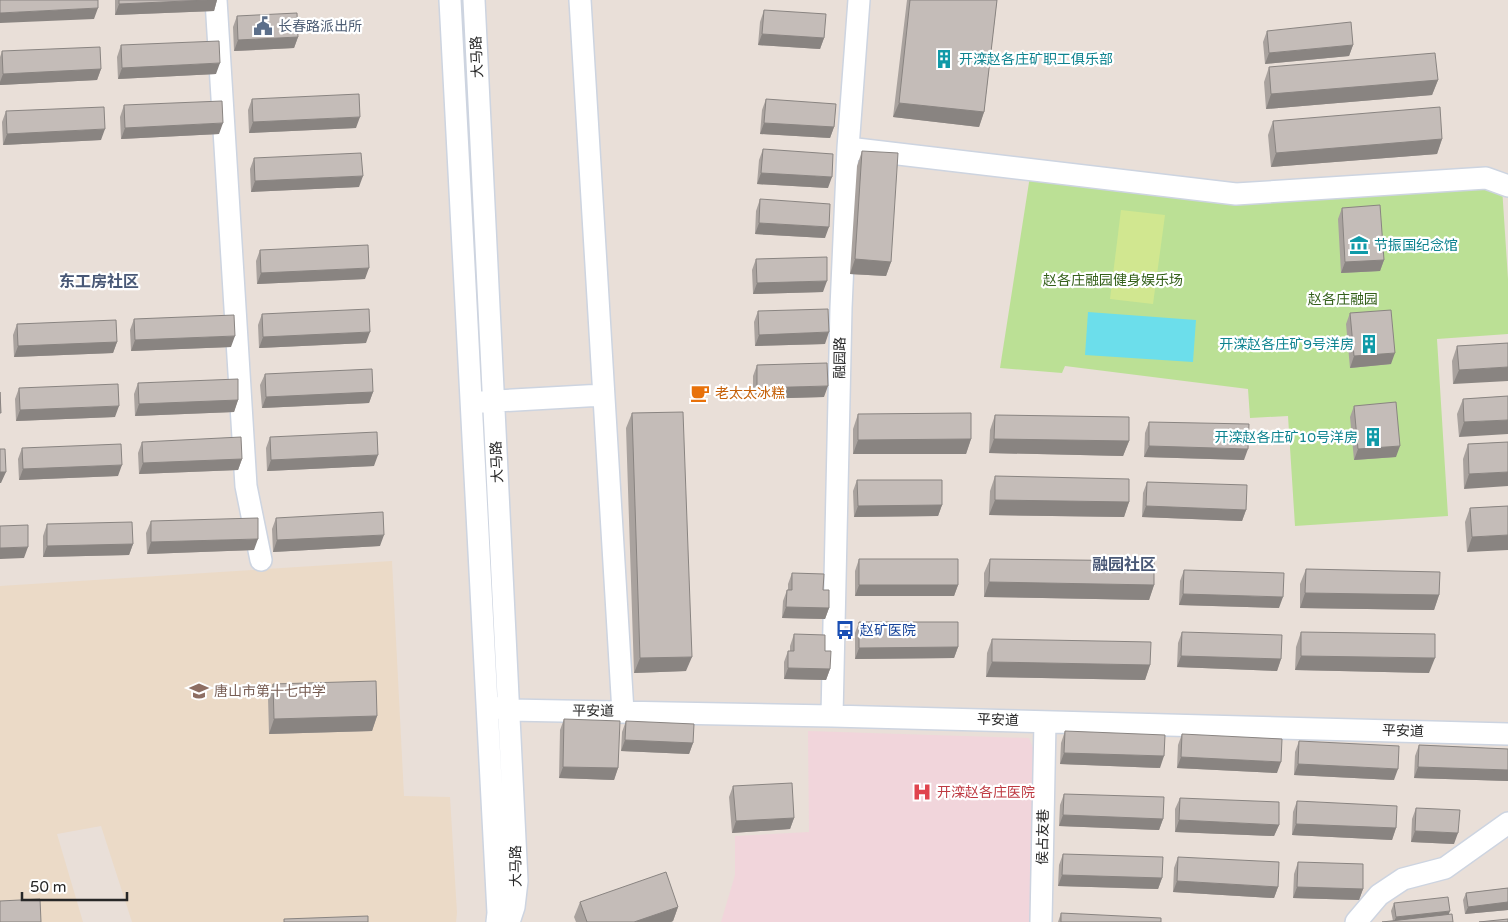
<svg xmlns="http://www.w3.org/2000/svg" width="1508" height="922" viewBox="0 0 1508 922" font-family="'Varela Round','Noto Sans SC',sans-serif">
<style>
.education{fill:#ebdac7}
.medical{fill:#f1d5db}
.green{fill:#bbe095}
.pitch{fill:#d1e790}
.water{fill:#6cdeeb}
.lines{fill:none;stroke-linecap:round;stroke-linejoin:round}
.minor-casing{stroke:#cdd4e0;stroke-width:24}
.minor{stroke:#fff;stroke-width:21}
.wall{fill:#a9a29e}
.shaded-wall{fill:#898481}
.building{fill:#c4bcb8;stroke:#898481}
.labels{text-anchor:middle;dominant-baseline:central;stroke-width:4.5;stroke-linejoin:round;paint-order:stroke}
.service-label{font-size:14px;fill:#4e5e75;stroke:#fff;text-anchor:start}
.street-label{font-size:14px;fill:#272727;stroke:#fff}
.culture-label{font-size:14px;fill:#0d838f;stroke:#fff;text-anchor:start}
.park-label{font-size:14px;fill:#34601a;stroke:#fff}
.food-label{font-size:14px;fill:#c56008;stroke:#fff;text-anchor:start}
.transit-label{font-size:14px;fill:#164399;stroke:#fff;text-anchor:start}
.education-label{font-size:14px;fill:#785e54;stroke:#fff;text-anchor:start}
.health-label{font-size:14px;fill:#be3a42;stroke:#fff;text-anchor:start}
.quarter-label{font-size:16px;font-weight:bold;fill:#495876;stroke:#fff}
</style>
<rect width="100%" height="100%" fill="#e9dfd8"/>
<path class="education" d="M392 561 404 796 450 797 457 913 456 922H132L101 826 57 834 83 922H0V586Z"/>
<path class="medical" d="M808 731 1029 738 1035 753 1033 922H721L735 875V836L809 832Z"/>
<path class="green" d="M1030 176 1235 205 1502 187 1508 279V334L1437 339 1448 516 1295 526 1288 416 1250 418 1248 389 1065 366 1062 373 1000 368Z"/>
<path class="pitch" d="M1121 210 1165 215 1153 304 1110 299Z"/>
<path class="water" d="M1088 312 1196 320 1193 362 1085 355Z"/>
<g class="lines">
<g class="minor-casing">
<path id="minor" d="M216 0 246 486 261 560
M450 0 498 913 497 922
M474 0 517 881 514 907 509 922
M580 0 623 712
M848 148 1236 194 1486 178 1508 186
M479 402 603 395
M488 706 509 710 832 716 1508 734
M832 716 841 308 848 148 859 0
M1041 922 1045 722
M1356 922 1379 895 1403 879 1445 868 1508 823"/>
</g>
<use href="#minor" class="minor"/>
</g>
<path class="wall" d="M115 0H217L214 11 115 15Z
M907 0H997L984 112 979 127 893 117Z
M764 10 824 38 820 49 758 45 760 22Z
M237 16 298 37 294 48 234 51 233 27Z
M1267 31 1353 45 1349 56 1265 64 1263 42Z
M121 45 216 74 118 79 117 57Z
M2 51 101 69 97 80 0 85V57Z
M1269 67 1438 80 1432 95 1266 109 1264 82Z
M252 99 356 128 249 133 248 110Z
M766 99 834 127 830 138 760 134 762 110Z
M124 105 219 134 121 139 120 117Z
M6 111 101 140 3 145 2 122Z
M1273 121 1442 139 1437 154 1271 167 1268 135Z
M763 149 828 188 757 184 759 160Z
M862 151 891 262 886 276 850 274 857 166Z
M254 158 359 187 251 192 250 169Z
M760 199 825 238 755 234 756 211Z
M1342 208 1384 260 1380 271 1341 273 1338 219Z
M260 250 365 279 257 284 256 261Z
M756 259 823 292 753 294 752 270Z
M758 311 825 344 755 346 754 322Z
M1350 313 1391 364 1350 368 1346 324Z
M262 314 366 343 259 348 258 325Z
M134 319 231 347 131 351 130 330Z
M17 324 117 342 113 353 14 357 13 335Z
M1508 343 1453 384 1452 361 1457 346Z
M757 365 824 397 753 399V376Z
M265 374 373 392 369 403 262 408 260 385Z
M138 383 238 400 234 412 135 416 134 394Z
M19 388 115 417 16 421 15 399Z
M1508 396 1459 437 1457 414 1463 399Z
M1354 406 1396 457 1354 460 1350 417Z
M632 413 686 671 634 673 626 428Z
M858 414 971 439 966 454H853V429Z
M995 415 1129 441 1123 456 989 453 990 430Z
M1149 422 1244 460 1144 457 1145 433Z
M270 437 374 466 267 471 266 448Z
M142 442 242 459 238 470 139 474 138 453Z
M1508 442 1464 489 1463 459 1468 444Z
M22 448 118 476 19 480 18 459Z
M995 476 1129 502 1124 517 989 515 990 491Z
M857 480 942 505 938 516 854 517 853 491Z
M1147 482 1246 510 1242 521 1142 517 1143 493Z
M1508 506 1467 552 1465 522 1470 508Z
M276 518 380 546 273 552 272 529Z
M151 521 254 550 147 554 146 533Z
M47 524 133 544 129 555 43 557V536Z
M859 559 958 585 954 596H855V571Z
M990 559 1154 585 1149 600 984 597V573Z
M1306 569 1439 595 1434 610 1300 608V584Z
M1184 570 1279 608 1179 605 1180 581Z
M792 573 823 590 829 608 825 619 782 618 783 601 787 590H788V584Z
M859 622 958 647 954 658 855 659V633Z
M1182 632 1281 659 1277 671 1177 667 1178 643Z
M1301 632 1429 673 1295 670 1296 647Z
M794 634 825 651 830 669 826 680 784 679V662L788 651H790V646Z
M992 639 1150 665 1145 680 986 677 987 653Z
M273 684 377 716 372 731 269 734 268 698Z
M564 719 618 768 614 780 559 778 560 730Z
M626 721 693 743 689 754 621 751 622 732Z
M1065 731 1160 768 1060 764 1061 743Z
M1182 734 1277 773 1177 768 1178 745Z
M1299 741 1394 780 1294 775 1295 752Z
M1419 745 1508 749V781L1414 778 1415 756Z
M733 786 794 818 790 829 732 833 729 797Z
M1064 794 1163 819 1159 830 1059 826 1060 805Z
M1180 798 1279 825 1274 836 1175 832V809Z
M1297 801 1396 828 1392 840 1292 835 1293 812Z
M1416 808 1454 844 1411 842 1412 819Z
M1063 854 1162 878 1158 889 1058 886 1059 865Z
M1178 857 1278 887 1274 898 1173 892 1174 868Z
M1298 862 1363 889 1359 900 1293 898 1294 874Z
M1508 888V910L1465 914 1463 900 1466 893Z
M580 902 678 907 673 921 671 922H576L574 917Z
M1394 903 1449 914 1393 921 1391 911Z
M1061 913 1161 922H1058Z"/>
<path class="shaded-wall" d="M208 0H217L214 11 115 15 119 4Z
M98 8 94 19 0 23V13Z
M762 34 824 38 820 49 758 45Z
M298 37 294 48 234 51 238 40Z
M1353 45 1349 56 1265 64 1269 53Z
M220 63 216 74 118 79 122 68Z
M101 69 97 80 0 85V82L3 74Z
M1438 80 1432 95 1266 109 1271 94Z
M899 103 984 112 979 127 893 117Z
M360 117 356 128 249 133 253 122Z
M223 123 219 134 121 139 125 128Z
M764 123 834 127 830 138 760 134Z
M105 129 101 140 3 145 7 134Z
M1442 139 1437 154 1271 167 1276 153Z
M761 173 832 177 828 188 757 184Z
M363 176 359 187 251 192 255 181Z
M759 223 829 227 825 238 755 234Z
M855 259 891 262 886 276 850 274Z
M1384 260 1380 271 1341 273 1345 262Z
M369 268 365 279 257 284 261 273Z
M827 281 823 292 753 294 757 283Z
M370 332 366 343 259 348 263 337Z
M829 332 825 344 755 346 759 335Z
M235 336 231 347 131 351 135 340Z
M117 342 113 353 14 357 18 346Z
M1395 353 1391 364 1350 368 1354 356Z
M1508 367V381L1453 384 1459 370Z
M828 386 824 397 753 399 757 388Z
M373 392 369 403 262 408 266 397Z
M238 400 234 412 135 416 139 404Z
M119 406 115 417 16 421 20 410Z
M1508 420V434L1459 437 1464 422Z
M971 439 966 454H853L858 440Z
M994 439 1129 441 1123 456 989 453Z
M1149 446 1248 449 1244 460 1144 457Z
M1400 446 1396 457 1354 460 1358 449Z
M378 455 374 466 267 471 271 460Z
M242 459 238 470 139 474 143 463Z
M122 465 118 476 19 480 23 469Z
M0 472H6L1 483H0Z
M1508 472V486L1464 489 1469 474Z
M995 500 1129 502 1124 517 989 515Z
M942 505 938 516 854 517 858 506Z
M1146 506 1246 510 1242 521 1142 517Z
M384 535 380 546 273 552 277 540Z
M1508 535V550L1467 552 1472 537Z
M258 539 254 550 147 554 151 542Z
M133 544 129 555 43 557 47 546Z
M28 547 24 558 0 559V548Z
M989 582 1154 585 1149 600 984 597Z
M859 585H958L954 596H855Z
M1305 593 1439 595 1434 610 1300 608Z
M1183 594 1283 597 1279 608 1179 605Z
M786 607 829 608 825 619 782 618Z
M958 647 954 658 855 659 859 648Z
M1181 656 1281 659 1277 671 1177 667Z
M1301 656 1435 658 1429 673 1295 670Z
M692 657 686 671 634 673 640 658Z
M992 662 1150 665 1145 680 986 677Z
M788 668 830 669 826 680 784 679Z
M377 716 372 731 269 734 274 719Z
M625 740 693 743 689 754 621 751Z
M1064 753 1164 756 1160 768 1060 764Z
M1181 757 1281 762 1277 773 1177 768Z
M1298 764 1398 769 1394 780 1294 775Z
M563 767 618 768 614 780 559 778Z
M1418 767 1508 770V781L1414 778Z
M1063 815 1163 819 1159 830 1059 826Z
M794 818 790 829 732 833 736 821Z
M1179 820 1279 825 1274 836 1175 832Z
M1296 824 1396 828 1392 840 1292 835Z
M1415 831 1458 833 1454 844 1411 842Z
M1062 875 1162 878 1158 889 1058 886Z
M1177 881 1278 887 1274 898 1173 892Z
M1297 887 1363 889 1359 900 1293 898Z
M1508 902V910L1465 914 1468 907Z
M678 907 673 921 671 922H634Z
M1450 911 1447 919 1394 922 1396 917Z"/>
<path class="building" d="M0 0H98V8L0 13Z
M119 0H208L119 4Z
M910 0H997L984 112 899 103Z
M764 10 826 14 824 38 762 34Z
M297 13 298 37 238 40 237 16Z
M1351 22 1353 45 1269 53 1267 31Z
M219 41 220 63 122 68 121 45Z
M100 47 101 69 3 74 2 51Z
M1435 53 1438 80 1271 94 1269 67Z
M359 94 360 117 253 122 252 99Z
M766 99 836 104 834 127 764 123Z
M222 101 223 123 125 128 124 105Z
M104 107 105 129 7 134 6 111Z
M1440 107 1442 139 1276 153 1273 121Z
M763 149 833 154 832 177 761 173Z
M862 151 898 153 891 262 855 259Z
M361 153 363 176 255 181 254 158Z
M760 199 830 204 829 227 759 223Z
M1380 205 1384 260 1345 262 1342 208Z
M368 245 369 268 261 273 260 250Z
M827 257V281L757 283 756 259Z
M369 309 370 332 263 337 262 314Z
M828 309 829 332 759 335 758 311Z
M1391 310 1395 353 1354 356 1350 313Z
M234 315 235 336 135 340 134 319Z
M116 320 117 342 18 346 17 324Z
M1508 343V367L1459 370 1457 346Z
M827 363 828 386 757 388V365Z
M372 369 373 392 266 397 265 374Z
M238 379V400L139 404 138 383Z
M118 384 119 406 20 410 19 388Z
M0 392 1 413H0Z
M1508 396V420L1464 422 1463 399Z
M1396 402 1400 446 1358 449 1354 406Z
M683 412 692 657 640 658 632 413Z
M971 413V439L858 440V414Z
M995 415 1129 417V441L994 439Z
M1149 422 1249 424 1248 449 1149 446Z
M377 432 378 455 271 460 270 437Z
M241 437 242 459 143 463 142 442Z
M1508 442V472L1469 474 1468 444Z
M121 444 122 465 23 469 22 448Z
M0 449H5L6 472H0Z
M995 476 1129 479V502L995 500Z
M857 480H942V505L858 506Z
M1147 482 1247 485 1246 510 1146 506Z
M1508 506V535L1472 537 1470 508Z
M383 512 384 535 277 540 276 518Z
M258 518V539L151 542V521Z
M132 522 133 544 47 546V524Z
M28 525V547L0 548V526Z
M859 559H958V585H859Z
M990 559 1154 561V585L989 582Z
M1306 569 1440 572 1439 595 1305 593Z
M1184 570 1284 573 1283 597 1183 594Z
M792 573 824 574 823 590H829V608L786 607 787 590H792Z
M859 622H958V647L859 648Z
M1182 632 1282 635 1281 659 1181 656Z
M1301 632 1435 634V658L1301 656Z
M794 634 825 635V651H831L830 669 788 668V651H794Z
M992 639 1151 642 1150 665 992 662Z
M376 681 377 716 274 719 273 684Z
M564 719 620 721 618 768 563 767Z
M626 721 694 724 693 743 625 740Z
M1065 731 1165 735 1164 756 1064 753Z
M1182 734 1282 739 1281 762 1181 757Z
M1299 741 1399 746 1398 769 1298 764Z
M1419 745 1508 749V770L1418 767Z
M792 783 794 818 736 821 733 786Z
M1064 794 1164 797 1163 819 1063 815Z
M1180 798 1279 802V825L1179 820Z
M1297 801 1397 806 1396 828 1296 824Z
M1416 808 1460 810 1458 833 1415 831Z
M1063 854 1163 857 1162 878 1062 875Z
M1178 857 1279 862 1278 887 1177 881Z
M1298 862 1363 864V889L1297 887Z
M666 872 678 907 634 922H587L580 902Z
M1508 888V902L1468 907 1466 893Z
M1448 897 1450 911 1396 917 1394 903Z
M40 899 41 922H0V901Z
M1061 913 1161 918V922H1061Z
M1452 914 1453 922H1382Z
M368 916V922H284V919Z
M1508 919V922H1479Z"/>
<defs>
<g id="civic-bare" transform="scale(1.5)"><path d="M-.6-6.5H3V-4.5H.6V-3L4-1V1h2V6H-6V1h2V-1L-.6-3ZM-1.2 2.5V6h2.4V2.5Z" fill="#5c6f8a" stroke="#fff" stroke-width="2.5" paint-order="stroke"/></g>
<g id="building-bare" transform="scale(1.5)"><path d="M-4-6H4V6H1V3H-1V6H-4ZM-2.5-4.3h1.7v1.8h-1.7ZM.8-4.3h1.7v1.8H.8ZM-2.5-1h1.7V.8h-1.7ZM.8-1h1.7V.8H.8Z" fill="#0f9aa8" stroke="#fff" stroke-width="2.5" paint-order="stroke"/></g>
<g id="museum-bare" transform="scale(1.5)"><path d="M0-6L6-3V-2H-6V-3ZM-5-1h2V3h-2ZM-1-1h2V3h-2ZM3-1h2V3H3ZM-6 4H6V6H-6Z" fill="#0f9aa8" stroke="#fff" stroke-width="2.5" paint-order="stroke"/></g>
<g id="cafe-bare" transform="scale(1.5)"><path d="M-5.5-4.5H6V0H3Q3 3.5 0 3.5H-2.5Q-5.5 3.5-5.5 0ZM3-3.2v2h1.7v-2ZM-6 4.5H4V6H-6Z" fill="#e8710a" stroke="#fff" stroke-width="2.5" paint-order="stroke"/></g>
<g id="bus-bare" transform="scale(1.5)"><path d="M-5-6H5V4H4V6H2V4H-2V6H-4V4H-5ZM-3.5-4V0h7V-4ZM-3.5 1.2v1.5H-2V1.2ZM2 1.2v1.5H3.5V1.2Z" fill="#1a4fb4" stroke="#fff" stroke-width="2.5" paint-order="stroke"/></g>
<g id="school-bare" transform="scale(1.5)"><path d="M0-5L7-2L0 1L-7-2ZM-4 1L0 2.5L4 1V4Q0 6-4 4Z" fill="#8d6e63" stroke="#fff" stroke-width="2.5" paint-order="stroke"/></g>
<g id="hospital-bare" transform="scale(1.5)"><path d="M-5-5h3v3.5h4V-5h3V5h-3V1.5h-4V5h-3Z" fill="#e0444e" stroke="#fff" stroke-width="2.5" paint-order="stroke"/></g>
</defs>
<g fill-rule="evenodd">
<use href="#civic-bare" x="263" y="26"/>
<use href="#building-bare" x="944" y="59"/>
<use href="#museum-bare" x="1359" y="245"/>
<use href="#building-bare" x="1369" y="344"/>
<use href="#cafe-bare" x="700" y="393"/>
<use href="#building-bare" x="1373" y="437"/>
<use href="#bus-bare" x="845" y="630"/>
<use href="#school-bare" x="199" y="691"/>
<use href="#hospital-bare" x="922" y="792"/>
</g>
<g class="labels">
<g class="service-label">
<text x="278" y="26">长春路派出所</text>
</g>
<g class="street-label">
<text transform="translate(477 57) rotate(-93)">大马路</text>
<text transform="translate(840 358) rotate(-89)">融园路</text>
<text transform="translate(497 462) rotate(-93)">大马路</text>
<text transform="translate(593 711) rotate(1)">平安道</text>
<text transform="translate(998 720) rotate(2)">平安道</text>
<text transform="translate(1403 731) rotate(2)">平安道</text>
<text transform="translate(1043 837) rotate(-89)">侯占友巷</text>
<text transform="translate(516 866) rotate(-91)">大马路</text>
</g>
<g class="culture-label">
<text x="959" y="59">开滦赵各庄矿职工俱乐部</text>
<text x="1374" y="245">节振国纪念馆</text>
<text x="1354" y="344" text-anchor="end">开滦赵各庄矿9号洋房</text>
<text x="1358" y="437" text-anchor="end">开滦赵各庄矿10号洋房</text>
</g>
<g class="park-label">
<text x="1113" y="280">赵各庄融园健身娱乐场</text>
<text x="1343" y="299">赵各庄融园</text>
</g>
<g class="food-label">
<text x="715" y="393">老太太冰糕</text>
</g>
<g class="transit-label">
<text x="860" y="630">赵矿医院</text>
</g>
<g class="education-label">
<text x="214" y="691">唐山市第十七中学</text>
</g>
<g class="health-label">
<text x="937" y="792">开滦赵各庄医院</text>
</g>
<g class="quarter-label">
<text x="99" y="282">东工房社区</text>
<text x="1124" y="565">融园社区</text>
</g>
</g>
<path d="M22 892v8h105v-8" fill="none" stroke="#272727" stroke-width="2.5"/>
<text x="30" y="892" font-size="15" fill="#272727" stroke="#ffffff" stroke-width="4" paint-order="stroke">50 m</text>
</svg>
